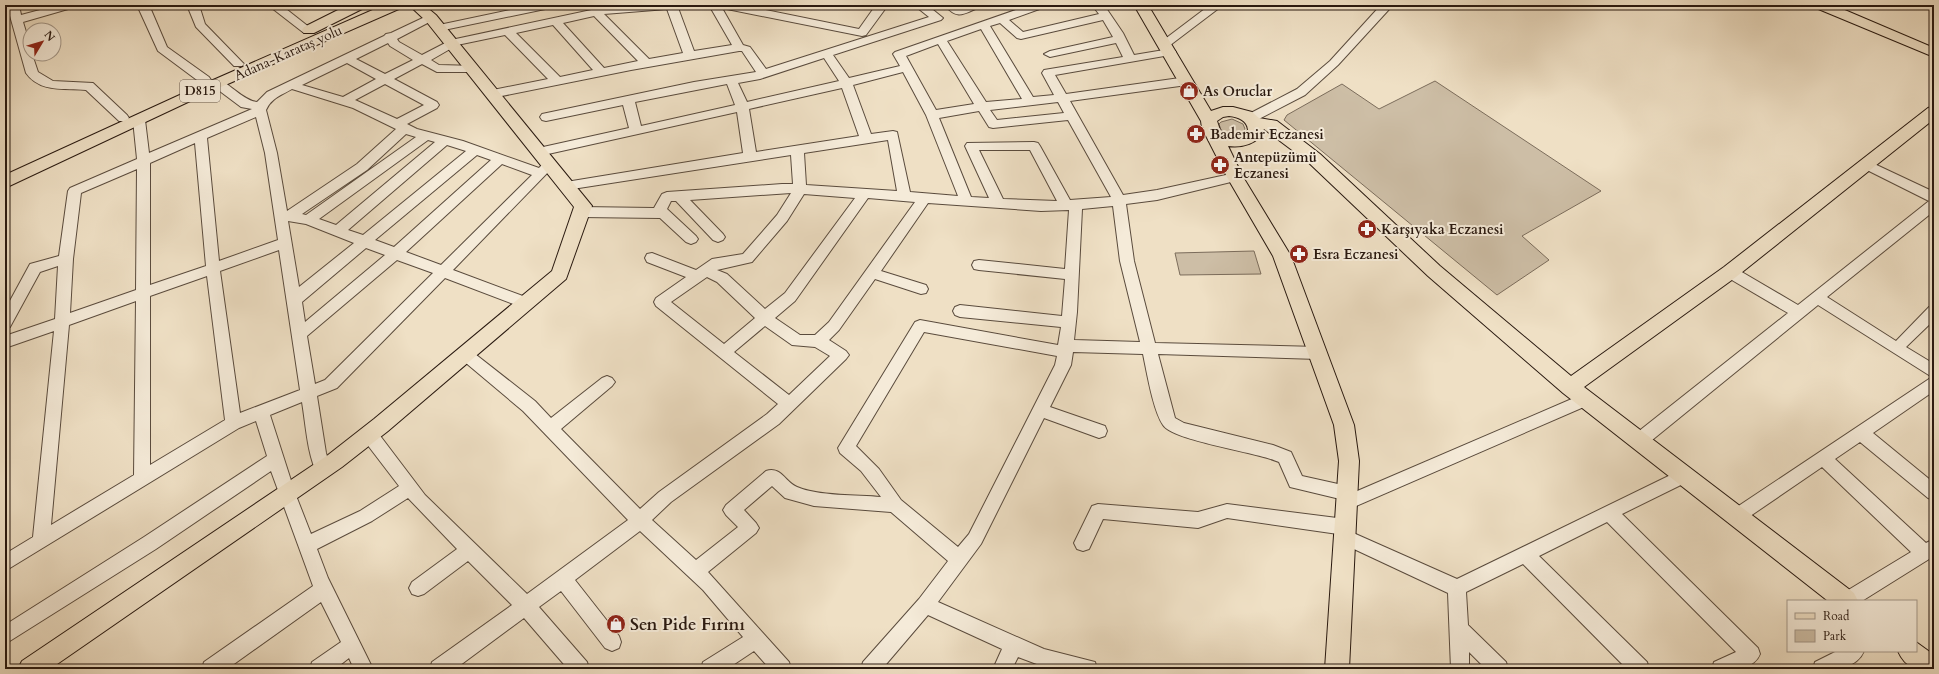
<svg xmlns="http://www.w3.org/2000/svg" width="1939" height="674" viewBox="0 0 1939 674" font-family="Cardo,serif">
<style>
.green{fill:#cdbea6;stroke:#7b6c5b}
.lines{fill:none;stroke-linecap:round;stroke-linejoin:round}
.minor-casing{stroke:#5a4b3d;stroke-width:2}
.major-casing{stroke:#291910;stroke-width:2}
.minor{fill:#f5ebd9;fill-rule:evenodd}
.major{fill:#efe0c5;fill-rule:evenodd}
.labels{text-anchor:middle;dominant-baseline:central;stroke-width:4;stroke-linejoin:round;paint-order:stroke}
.shield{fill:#f5ebd9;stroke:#66584c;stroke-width:1}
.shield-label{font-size:13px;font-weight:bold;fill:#291910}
.street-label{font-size:14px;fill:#291910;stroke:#f5ebd9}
.poi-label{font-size:14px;font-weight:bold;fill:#291910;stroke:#f5ebd9;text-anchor:start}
.near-poi-label{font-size:17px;font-weight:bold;fill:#291910;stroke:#f5ebd9;text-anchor:start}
</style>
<rect width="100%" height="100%" fill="#efe0c5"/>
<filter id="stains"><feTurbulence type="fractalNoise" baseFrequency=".005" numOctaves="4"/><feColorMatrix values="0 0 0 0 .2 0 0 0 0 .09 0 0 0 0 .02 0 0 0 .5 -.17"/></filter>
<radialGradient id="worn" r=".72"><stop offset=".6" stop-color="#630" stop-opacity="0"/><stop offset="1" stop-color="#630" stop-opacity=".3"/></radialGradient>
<path class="green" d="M1435 81 1601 191 1522 236 1549 260 1497 295 1284 120 1287 115 1342 84 1379 109Z
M1232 119 1243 124 1245 129 1242 133 1231 135 1221 130 1219 124 1221 122Z
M1254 251 1261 274 1180 275 1175 253Z"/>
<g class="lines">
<g class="minor-casing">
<path id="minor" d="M7 5H19L21 15 59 5H77L75 7 23 22 30 45V54H32L38 72 53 81 93 83 127 115 129 118 127 121H119L86 90C65 88 40 93 26 73Z
M137 5H149L167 47 209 77 211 80 209 83H201L158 51Z
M187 5H199L205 24 242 62 244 64 242 66H234L196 27Z
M268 5H281L314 31 312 33H304Z
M534 5H556L550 8 439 31 433 28 439 25Z
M632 5H677L694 51 732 45 709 5H741L859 29 876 5H888L866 35 862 36 722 8 743 45 750 47 766 69 929 17 914 5H927L943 18 941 20 833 55 849 78 900 66 893 54 895 52 1030 5H1047L1045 7 1009 20 1023 32 1099 14 1092 5H1104L1123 33 1134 55 1170 49 1174 50 1176 52 1170 55 1055 75 1066 94 1187 77 1193 81 1187 85 1070 101 1123 195 1157 190 1235 173 1240 174 1242 177 1240 180 1235 181 1157 200 1126 204 1134 261 1155 343 1318 347 1323 349 1326 353 1323 357 1318 359 1158 354 1175 418 1184 423 1273 445 1291 452 1302 476 1347 486 1353 488 1355 492 1581 395 1587 393 1593 395 1595 399 1593 403 1347 510 1341 508 1339 503 1340 499 1290 487 1279 462C1257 452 1173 441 1163 425 1153 410 1147 373 1143 354L1073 352 1071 365 1050 407 1105 426 1107 431 1105 436 1099 438 1044 418 981 544 938 602 1044 649 1095 662 1097 669H1050L1018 657 1012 669H993L1002 649 928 615 882 669H861L863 662 919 599 948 561 891 512 814 506 785 498 772 486 744 510 756 523 759 528 756 533 708 572 789 662 791 669H770L754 651 727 669H701L703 662 743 637 703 590 640 531 575 580 619 636 621 642 619 648 612 651 605 648 561 591 539 607 587 662 589 669H568L524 618 455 669H430L432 662 512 605 468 561 424 594 418 596 412 594 409 588 412 582 457 549 408 498 372 521 317 549 328 578 373 669H354L349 658 335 669H310L312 662 341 642 321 602 227 669H202L204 662 313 586 271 471 156 549 5 644V625L144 537 267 456 256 421 239 428 5 571V554L33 537 54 331 5 348V336L55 319 58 266 40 272 10 327 5 329V310L30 264 59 256 68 191 70 188 137 159 133 120 135 117H143L145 120 149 153 252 109 241 107 213 86 211 83 213 80C226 77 240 100 257 102L267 92 384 36 386 34 391 33 427 16 431 15 437 18 397 39 399 42 422 55 451 40 596 9ZM667 9 683 53 649 59 604 14ZM594 16 638 61 604 68 563 23ZM1103 20 1113 37 1050 51 1044 54 1050 57 1116 43 1123 57 1044 70 1042 73 1054 95 1033 97 990 26 1000 23 1017 38 1021 39ZM553 25 593 70 560 77 516 33ZM981 29 1022 99 986 102 947 41ZM505 35 548 79 488 91 486 94 492 98 631 70 739 51H742L756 72 694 82 542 114 540 117 542 120 546 121 623 105 629 128 534 149 533 152 534 155 539 156 737 112 743 153 566 182 561 183 559 186 561 189 566 190 791 155 793 184H782L667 192 662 194 654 208 581 207 576 209 574 212 576 215 581 217 660 218 686 242 691 244 696 242 698 239 696 236 667 209 671 201H676L713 240 718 242 723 240 725 237 723 234 690 200 791 193 777 215 743 254 712 259 696 270 652 253 647 254 645 258 647 262 686 277 656 298 654 302 656 306 778 404 767 414 659 492 640 509 561 429 612 386 615 382 612 378 607 376 602 378 551 418 535 401 470 350 465 348 460 350 457 354 460 358 523 411 628 520 527 594 425 495 375 429 369 427 363 429 361 434 363 439 399 486 360 511 311 534 295 493 270 415 302 402C306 426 307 452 317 474L323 476 329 474 331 469 326 453 317 396 337 388 445 278 521 307 526 308 531 307 533 303 531 299 453 270 555 165 554 162C546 160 544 163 539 168L463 141 417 129 407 124 437 108 439 105 437 102 394 79 422 64 437 72H476L478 69 476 66 439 65 431 60 457 45ZM388 43 390 46 413 60 385 74 356 59ZM938 44 974 104 936 110 906 56ZM824 58 839 81 747 102 738 83 760 79ZM347 63 376 79 343 97 302 85ZM903 72 926 115 958 196 910 192 897 132 893 131 871 134 853 85ZM385 84 424 105 397 119 355 100ZM727 84 735 105 641 126 635 102ZM842 88 859 136 756 152 749 109ZM292 89 353 108 396 129 357 164 287 211 277 153 266 110C271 98 282 95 292 89ZM1058 102 1064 113 997 120 990 110ZM979 111 989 127 993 128 1068 120 1111 197 1070 200 1040 146 1038 143 1034 142 967 143 965 146 989 198 971 197 939 118ZM256 117 265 153 278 240 219 261 207 138ZM406 134 416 137 306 215 302 214 367 170ZM428 140 435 142 336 225 319 219ZM888 140 897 191 806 185 804 153ZM195 143 206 266 150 285V163ZM447 145 466 151 363 235 348 230ZM979 150H1030L1057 201 1003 199ZM477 155 491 160 394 247 375 240ZM502 164 532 175 441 265 406 252ZM137 169 136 290 70 313 73 259 81 193ZM804 194 855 198 785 293 765 309 727 274 717 270 752 262 787 221ZM868 198 915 202 829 322 815 335H800L775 318 795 301ZM928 203 1041 211 1069 210 1065 269 979 260 974 261 972 265 974 269 979 270 1065 279 1062 316 960 305 955 307 953 311 955 315 960 317 1061 327 1058 345 920 320 915 322 838 448 840 453 861 471 881 497C858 495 817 496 797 487 785 482 781 466 766 471L726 505 723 510 726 515 738 527 696 560 652 520 671 502 779 424 846 359 849 355 846 351 829 340 839 330 875 279 921 294 926 293 928 289 926 285 881 271ZM1113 206 1120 261 1140 342 1074 340 1077 312 1082 209ZM288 221 306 224 354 243 299 287ZM366 248 385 255 305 322 302 302ZM279 250 300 390 240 413 220 271ZM397 260 433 273 325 380 315 384 307 336ZM207 276 225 420 150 465V296ZM707 277 717 282 755 318 724 344 671 302ZM136 301 134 475 51 525 69 325ZM765 326 792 345 815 347 830 356 789 395 734 352ZM924 332 1057 356 1055 365 969 534 958 547 901 500 879 469 856 446Z
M945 5H958L960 7 966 5H982L980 7C965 13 957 21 945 5Z
M1210 5H1223L1169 46H1161L1159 44 1161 42Z
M1381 5H1393L1338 65 1305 95 1255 121H1247L1245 118 1247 115 1297 89 1330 61Z
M1868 161 1934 192V211L1827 297 1896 341 1929 307 1934 305V320L1906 347 1934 364V391L1873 433 1934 483V500L1928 498 1860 442 1835 459 1926 543 1934 539V556L1862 601H1837L1840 595 1911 552 1822 467 1743 521 1737 524 1731 521 1728 516 1731 511 1932 377 1818 305 1646 445 1640 447 1634 445 1632 440 1634 435 1788 313 1725 276 1723 272 1725 268 1730 267 1735 268 1798 305 1929 201 1863 168 1862 165 1863 162Z
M1685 468 1691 470 1693 475 1691 480 1622 514 1758 648 1760 654C1753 672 1728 669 1712 669L1714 662 1736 652 1607 522 1539 556 1647 662 1649 669H1627L1523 564 1466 592 1468 625 1506 662 1508 669H1486L1469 652V669H1451L1448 593 1339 542 1336 537 1338 534 1227 518 1198 528 1103 519 1089 549 1083 551 1077 549 1074 543 1092 506 1098 504 1198 512 1227 504 1345 519 1351 522 1354 527 1351 532 1457 579Z
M1837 651H1864C1856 671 1830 669 1813 669L1815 662Z"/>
</g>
<g class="major-casing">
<path id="major" d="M348 5H366L364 8 314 33H304L302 30 304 27Z
M384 5H403L401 8 205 94 5 188V175L195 88Z
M409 5H424L436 15 592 206 566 279 388 431 342 467 50 669H18L22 661 328 455 374 419 552 271 574 207 426 21Z
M1134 5H1148L1211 111 1223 107H1233L1252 112 1259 118 1277 121 1320 154 1440 266 1571 376 1724 267 1928 108 1934 106V119L1736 277 1584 387 1854 593 1858 601H1828L1563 393 1428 276 1308 162 1264 129C1259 144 1242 148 1228 146L1243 177 1291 256 1354 425 1359 461 1349 669H1325L1339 461 1334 425 1273 256 1227 177 1202 128 1201 121ZM1229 116C1238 117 1247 120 1248 130 1241 140 1229 136 1220 130L1217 121 1223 117Z
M1814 5H1833L1934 48V57L1816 8Z
M1916 642 1934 655V669C1916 669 1906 669 1898 651H1916Z"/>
</g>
<use href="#minor" class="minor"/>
<use href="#major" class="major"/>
</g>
<defs>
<g id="shop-disc" transform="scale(1)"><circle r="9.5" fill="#8f2418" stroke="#f5ebd9"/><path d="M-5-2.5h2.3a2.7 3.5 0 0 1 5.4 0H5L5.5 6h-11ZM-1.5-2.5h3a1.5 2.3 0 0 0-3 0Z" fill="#fff"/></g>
<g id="pharmacy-disc" transform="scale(1)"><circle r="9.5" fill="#8f2418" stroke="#f5ebd9"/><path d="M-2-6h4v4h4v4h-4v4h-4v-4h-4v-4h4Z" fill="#fff"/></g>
</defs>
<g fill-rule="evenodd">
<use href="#shop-disc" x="1189" y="91"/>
<use href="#pharmacy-disc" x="1196" y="134"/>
<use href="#pharmacy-disc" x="1220" y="165"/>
<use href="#pharmacy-disc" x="1367" y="229"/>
<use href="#pharmacy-disc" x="1299" y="254"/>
<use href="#shop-disc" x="616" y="624"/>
</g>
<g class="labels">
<rect class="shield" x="180" y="80" width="40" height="22" rx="3"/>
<g class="shield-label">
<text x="200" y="91">D815</text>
</g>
<g class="street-label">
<text transform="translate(288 53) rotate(-24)">Adana-Karataş yolu</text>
</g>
<g class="poi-label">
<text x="1203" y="91">As Oruclar</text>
<text x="1210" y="134">Bademir Eczanesi</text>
<text x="1234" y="157">Antepüzümü<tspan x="1234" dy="16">Eczanesi</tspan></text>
<text x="1381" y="229">Karşıyaka Eczanesi</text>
<text x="1313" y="254">Esra Eczanesi</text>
</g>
<g class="near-poi-label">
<text x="630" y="624">Sen Pide Fırını</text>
</g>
</g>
<rect width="1939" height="674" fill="none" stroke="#efe0c5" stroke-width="20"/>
<rect x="6" y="6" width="1927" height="662" fill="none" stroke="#291910" stroke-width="2"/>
<rect x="10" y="10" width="1919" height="654" fill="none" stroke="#291910"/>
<rect x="1787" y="600" width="130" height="52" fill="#f5ebd9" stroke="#a39789"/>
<rect x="1795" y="613" width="20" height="6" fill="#efe0c5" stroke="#a39789"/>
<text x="1823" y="620" font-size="12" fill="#291910">Road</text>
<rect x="1795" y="630" width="20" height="12" fill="#cdbea6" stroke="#a39789"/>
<text x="1823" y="640" font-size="12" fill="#291910">Park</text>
<g transform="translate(42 42) rotate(52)"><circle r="19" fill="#f5ebd9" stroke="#a39789"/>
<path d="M0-3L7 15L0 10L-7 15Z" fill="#8f2418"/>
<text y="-6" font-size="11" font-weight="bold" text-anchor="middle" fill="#291910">N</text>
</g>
<rect width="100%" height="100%" filter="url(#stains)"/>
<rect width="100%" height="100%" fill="url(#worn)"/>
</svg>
